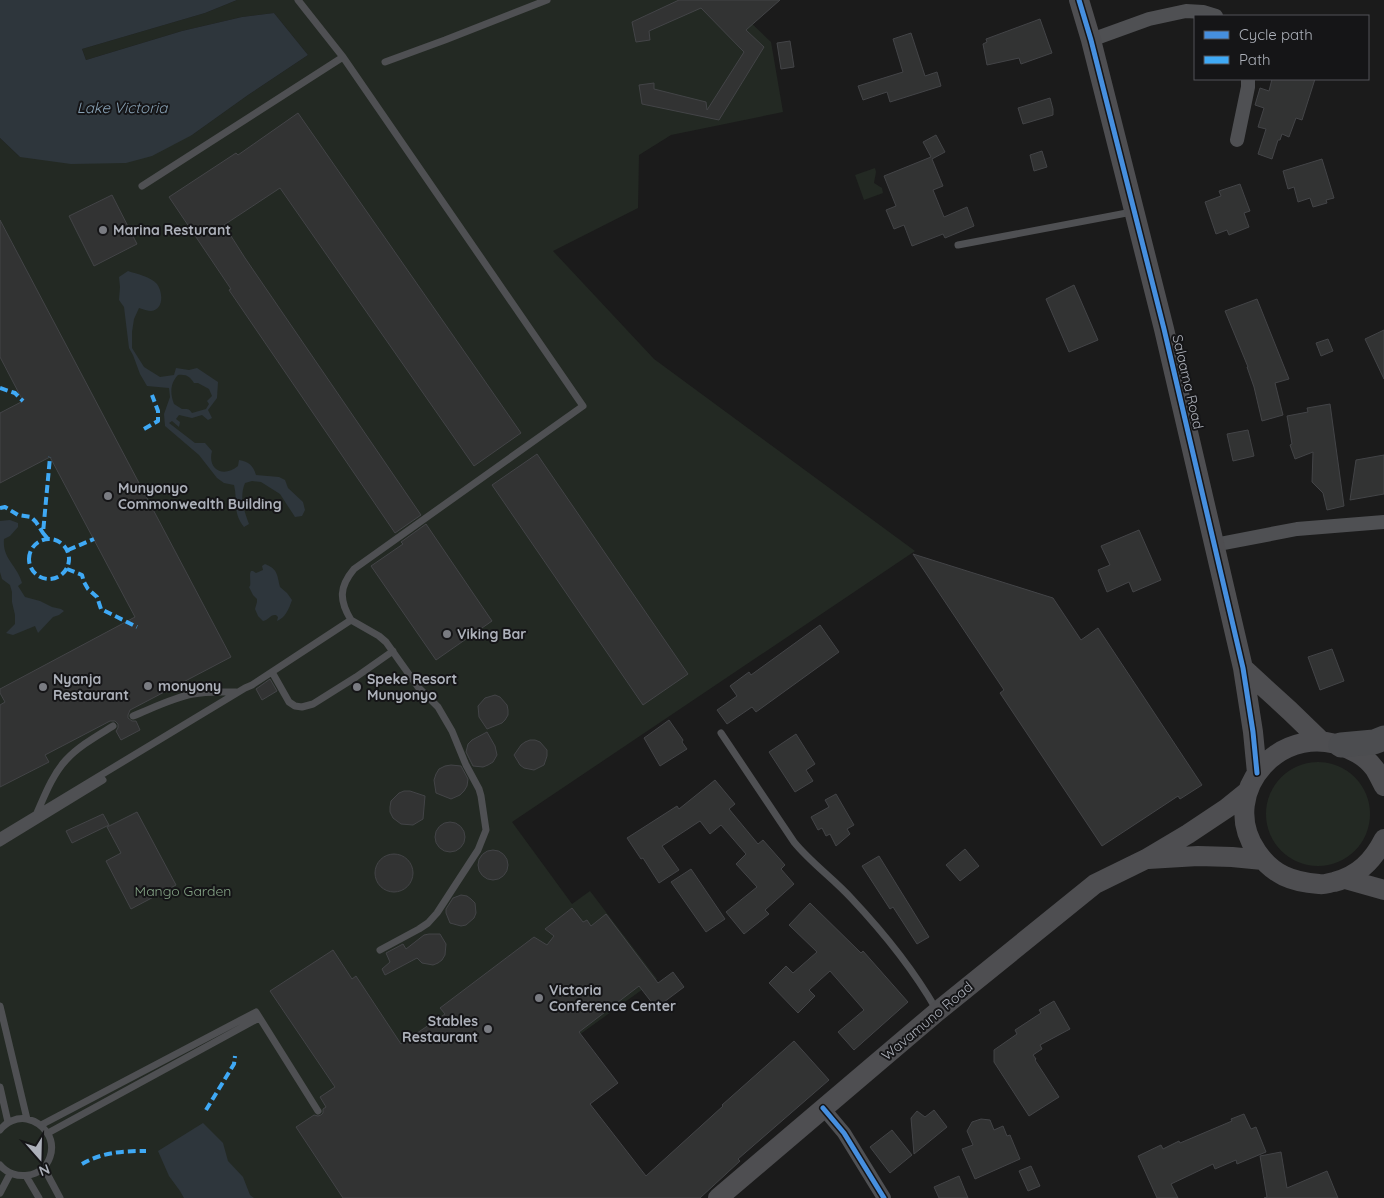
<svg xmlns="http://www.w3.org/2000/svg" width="1384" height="1198" viewBox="0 0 1384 1198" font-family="Quicksand,sans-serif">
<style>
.green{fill:#232923}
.water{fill:#2e363c;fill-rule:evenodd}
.building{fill:#323333;stroke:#434447}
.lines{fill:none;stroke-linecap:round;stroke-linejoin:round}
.lane{stroke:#4f5053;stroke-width:7}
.street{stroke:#4f5053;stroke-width:14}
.secondary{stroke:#4e4e51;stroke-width:20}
.highway{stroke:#4c4d50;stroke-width:25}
.quiet{stroke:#3fa9f5;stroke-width:4;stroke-dasharray:8 4;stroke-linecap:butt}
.cycleway-casing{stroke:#151517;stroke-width:8}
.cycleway{stroke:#468fdf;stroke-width:5}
.poi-dot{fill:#7a7c82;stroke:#151517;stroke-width:2}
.labels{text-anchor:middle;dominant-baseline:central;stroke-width:4;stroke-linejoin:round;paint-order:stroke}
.poi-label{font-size:14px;font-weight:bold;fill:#adb1ba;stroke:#151517;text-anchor:start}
.street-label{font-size:14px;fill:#adb1ba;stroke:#151517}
.park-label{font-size:14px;fill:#85a486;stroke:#151517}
.water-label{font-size:15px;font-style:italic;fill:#87a0b3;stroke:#151517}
</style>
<rect width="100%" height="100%" fill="#1b1b1b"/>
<path class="green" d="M237 0H727L771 42 783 112 671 135 639 155 638 208 553 251 654 359 915 551 512 822 572 904 590 891 657 979 501 1091 585 1198H0V138L20 157 192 135 248 95 308 55 274 13 242 17 182 31 86 60 82 49 205 13Z
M875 168 876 172 874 183 882 188 883 193 864 200 855 175Z
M1266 814a52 52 0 1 1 104 0a52 52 0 1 1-104 0Z"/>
<path class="water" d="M0 0H237L205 13 82 49 86 60 182 31 242 17 274 13 308 55 248 95 192 135 152 156 126 163 71 164 20 157 0 138Z
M128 271C137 274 151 277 157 284 163 292 164 310 151 311 148 311 143 309 139 308L134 319 132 332V348L144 367 160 377 174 375 176 368 189 370 197 368 218 382 217 398 208 410 212 418 208 420 202 415 192 418 179 415 176 419 180 422 179 427 172 421 169 423 195 443H205L212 451C207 470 224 478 238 466L239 460C249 462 253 465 256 475L279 477 285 480 288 488 303 502 305 510 302 516 295 517 280 494 261 482 252 481 245 483C239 498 244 510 249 524L244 527C232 512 238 501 234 485L224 483 217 478 199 455 165 426 164 414 170 397 169 388 147 386 140 374 133 355 129 348 124 307 119 300 120 287 119 277ZM178 375C187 374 190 377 194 383H198L209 389 212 396 207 401 209 404 206 409 192 413C189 408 187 409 182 409L174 404C170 394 170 383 178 375Z
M10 520 18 523V527L10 536 4 539C2 559 18 566 22 583L18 586 25 597 40 601 52 607 61 609 64 611 59 615 53 617 38 633 35 626 13 635 6 633 15 624V615L12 602V592L10 585 2 579 0 572V521Z
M265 564C278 569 277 575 280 587L287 593 292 600C289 609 285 618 277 621L278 617 276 615C270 614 269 620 263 621L258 616 255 609 257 602V599L253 595 249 587 250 586C251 582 249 574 251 571H253L256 573 263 570 262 566Z
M203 1123 223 1143 228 1161 243 1177 250 1195 254 1198H184L180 1191 169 1176 158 1151Z"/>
<path class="building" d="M679 0H780L746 30 764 47 719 120 642 104 639 85 654 83V89L706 102 707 110 744 52 701 8 649 31 650 40 636 42 632 22Z
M1040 19 1052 53 1021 64 1019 58 987 65 983 44 987 42 986 39Z
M911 33 925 76 937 72 941 86 890 102 887 92 863 100 858 86 903 72 893 39Z
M790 41 794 67 781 69 777 43Z
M1272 79H1315L1302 120 1296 118 1289 137 1282 134 1280 140H1278L1272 159 1258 154 1266 129 1258 127 1264 108 1255 105 1260 88 1269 91Z
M1050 98 1053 109V115L1023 124 1018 108Z
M298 113 521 433 474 466 280 188 224 225 245 258 421 515 395 533 229 290 231 289 169 197 236 153 238 155Z
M936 135 945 152 932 159 943 186 933 190 944 217 967 207 974 226 945 238 943 234 912 246 904 225 894 229 886 210 896 206 884 176 931 157 923 142Z
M1042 151 1047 167 1034 171 1030 155Z
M1322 159 1334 198 1326 200 1327 203 1313 207 1310 198 1298 202 1294 187 1288 189 1283 171Z
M1240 184 1250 211 1244 213 1249 227 1229 235 1227 230 1216 234 1205 202 1221 196 1219 191Z
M112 195 137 244 94 266 69 216Z
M0 220 231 657 130 710 128 715V718L132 721H136L140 730 121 740 116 731 118 728V724L115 721H110L45 755 49 762 0 787V705L5 702 0 693V689L135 617 50 457 0 483V413L23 401 0 357Z
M1074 285 1098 340 1069 352 1046 299Z
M1257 299 1289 379 1275 383 1283 415 1262 421 1254 387 1247 367H1248L1225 311Z
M1384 330V379L1365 339Z
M1328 339 1333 351 1321 356 1316 343Z
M1330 404 1344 506 1327 510 1323 493 1312 482 1313 452 1295 459 1290 445 1292 444 1287 416 1308 412 1307 408Z
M1248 430 1254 456 1233 461 1227 434Z
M537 454 688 674 643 705 492 485Z
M1384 455V494L1350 500 1356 460Z
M426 524 492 621 436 660 371 566 403 544 401 542Z
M1139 530 1161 580 1133 592 1129 582 1107 592 1098 570 1110 565 1101 546Z
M913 554 1053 598 1081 640 1098 628 1202 785 1180 799 1178 796 1102 846 1000 693 1004 690Z
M820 625 839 652 756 712 752 707 727 724 717 710 737 696 730 686 749 672 751 675Z
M1332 649 1344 681 1320 690 1308 657Z
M270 679 277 691 262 700 256 689Z
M495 695 500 697 507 705 508 710V715L505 720 502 723 487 729 479 717 478 706 485 698Z
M669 720 683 740 682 742 687 749 660 766 644 738Z
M487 732 495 746 497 755 493 762 488 765 483 767 473 766 466 752 468 744 472 740Z
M796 734 815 764 806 770 813 781 795 792 769 752Z
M530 740H535L540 742 547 750V756L544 765 534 770 524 768 520 765 514 755 521 745 525 742Z
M451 765 461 766 468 779 467 786 464 791 460 795 451 799 436 793 434 780 436 774 439 769 445 766Z
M715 780 735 804 729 809 758 844 763 840 785 865 781 869 794 884 765 910 769 914 744 934 726 912 757 887 736 864 746 854 721 825 710 834 700 821 662 846 679 870 659 883 643 858 641 859 627 838 677 806 679 809Z
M404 791H410L425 796 423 819 413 825 401 824 393 818 390 812V807L391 801 399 793Z
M836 794 854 825 847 829 850 834 836 846 830 834 826 836 822 828 818 830 811 817 829 807 825 800Z
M137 812 176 885 131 909 106 861 121 853 107 827Z
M103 814 109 825 72 843 66 831Z
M435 837a15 15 0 1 1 30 0a15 15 0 1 1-30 0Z
M965 849 979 866 960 881 946 865Z
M478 865a15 15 0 1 1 30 0a15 15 0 1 1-30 0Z
M375 873a19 19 0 1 1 38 0a19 19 0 1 1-38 0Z
M879 856 929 937 917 944 893 907 890 909 862 866Z
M691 869 725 919 706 932 671 882Z
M461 895 467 896 471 899 475 903 476 913 474 918 466 925 461 926 450 923 446 913V909L453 898Z
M810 903 861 953 863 951 908 1002 854 1050 838 1032 864 1010 830 971 809 990 815 996 798 1013 769 983 786 966 793 973 817 952 789 925Z
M572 908 583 922 587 920 591 926 606 914 658 983 673 972 684 987 656 1008 639 986 579 1032 618 1083 590 1104 646 1176 723 1106 722 1105 794 1041 829 1080 738 1159 740 1161 700 1198H343L296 1127 314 1115 318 1116 321 1115 323 1113V1109L326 1107 320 1097 335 1087 270 991 333 950 352 979 356 976 401 1044 445 1014 440 1008 534 937 547 945 554 936 545 929Z
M429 934H440L446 944 445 955 442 960 438 963 433 965 422 963 417 958 385 975 382 969 390 962 386 953 403 944 406 949 424 935Z
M1054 1001 1070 1029 1040 1045 1042 1049 1033 1055 1036 1059 1035 1060 1059 1097 1029 1116 994 1062V1050L1017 1034 1015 1030 1041 1013 1039 1010Z
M934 1110 947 1127 914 1154 911 1118 917 1111 925 1117Z
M1244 1114 1251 1129 1256 1127 1266 1152 1237 1164 1236 1160 1215 1169 1213 1164 1171 1184 1178 1198H1157L1138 1156 1161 1145 1163 1149 1179 1141 1180 1143 1232 1121 1231 1119Z
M981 1119 990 1120 994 1130 1003 1126 1007 1136 1010 1135 1020 1159 975 1179 962 1149 973 1145 967 1131 972 1122Z
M892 1130 912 1155 890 1173 870 1147Z
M1281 1152 1287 1188 1327 1171 1338 1198H1264L1267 1197 1260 1156Z
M1031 1166 1040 1186 1028 1191 1019 1171Z
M959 1176 968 1198H939L934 1187Z"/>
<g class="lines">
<path class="lane" d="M385 62 445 40 547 0
M142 186 343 57
M958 245 1132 212
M351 620 379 636 386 642 418 687 438 707 452 731 466 765 479 789 481 796 486 830 478 850 437 913 428 923 419 929 380 950
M272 672 289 702 295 706 302 707 313 704 356 677 393 651
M133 716C153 708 172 698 193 694 207 691 222 692 236 692
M721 733 794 842C811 863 834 879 852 899 883 932 913 969 936 1009
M36 815C44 797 52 775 66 760 79 746 97 736 113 726
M0 836 245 688 252 685 351 620C339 600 339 587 354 569L583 406 343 57 298 0
M0 843 103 780
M0 1006 27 1119
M0 1087 8 1122
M41 1125 256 1012 318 1111
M0 1130C6 1122 17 1117 27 1119 44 1123 56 1139 50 1157 43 1178 14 1182 0 1165
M48 1133 259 1018
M44 1168 60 1198
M26 1176 39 1198
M0 1193 10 1174"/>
<path class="street" d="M1091 40 1149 19 1186 11 1203 12 1216 16
M1237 140 1248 87V79
M1214 545 1297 529 1384 522
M823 1108 844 1133 884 1198"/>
<path class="secondary" d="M1079 0 1091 40 1164 329 1243 668 1253 732 1257 773
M1243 668 1290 711 1321 741
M1384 786C1381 780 1378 774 1375 769 1369 761 1360 754 1351 750 1285 716 1215 791 1257 852 1273 875 1292 882 1319 884 1324 885 1328 883 1334 882 1358 876 1373 861 1384 839
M1148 859 1198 856 1232 857 1263 860
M1345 879 1384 890
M718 1198 938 1011 1095 884 1146 859 1188 834 1227 808 1248 791"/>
<path class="highway" d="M1341 745 1374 742 1384 738"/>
<path class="quiet" d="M0 388 15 393 23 401
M144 429 158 421V411L152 395
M0 508 5 507 18 515 31 517 36 522 43 533
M29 559a20 20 0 1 1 40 0a20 20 0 1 1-40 0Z
M48 539 43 533 50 457
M68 550 94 539
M67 569 82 575 84 582 88 589 97 597 101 609 137 627
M206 1110 234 1064 235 1056
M82 1164C103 1152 122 1151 146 1151"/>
<g class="cycleway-casing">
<path id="cycleway" d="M1079 0 1091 40 1164 329 1243 668 1253 732 1257 773
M823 1108 844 1133 884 1198"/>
</g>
<use href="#cycleway" class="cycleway"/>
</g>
<g class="poi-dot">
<circle cx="103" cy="230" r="5"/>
<circle cx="108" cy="496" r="5"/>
<circle cx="447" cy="634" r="5"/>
<circle cx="148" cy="686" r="5"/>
<circle cx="43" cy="687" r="5"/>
<circle cx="357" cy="687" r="5"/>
<circle cx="539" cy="998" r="5"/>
<circle cx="488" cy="1029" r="5"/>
</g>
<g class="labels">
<g class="poi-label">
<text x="113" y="230">Marina Resturant</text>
<text x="118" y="488">Munyonyo<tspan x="118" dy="16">Commonwealth Building</tspan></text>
<text x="457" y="634">Viking Bar</text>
<text x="53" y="679">Nyanja<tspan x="53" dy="16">Restaurant</tspan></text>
<text x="367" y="679">Speke Resort<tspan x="367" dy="16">Munyonyo</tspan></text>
<text x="158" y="686">monyony</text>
<text x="549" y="990">Victoria<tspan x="549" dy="16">Conference Center</tspan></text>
<text x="478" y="1021" text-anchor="end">Stables<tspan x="478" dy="16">Restaurant</tspan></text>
</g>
<g class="street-label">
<text transform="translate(1188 382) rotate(77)">Salaama Road</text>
<text transform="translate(927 1021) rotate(-40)">Wavamuno Road</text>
</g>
<g class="park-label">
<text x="183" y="891">Mango Garden</text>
</g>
<g class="water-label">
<text x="122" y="107">Lake Victoria</text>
</g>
</g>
<rect x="1194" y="15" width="175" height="65" fill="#151517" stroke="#525358"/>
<rect x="1204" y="31" width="25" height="8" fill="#468fdf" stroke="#525358"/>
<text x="1239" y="40" font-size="15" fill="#adb1ba">Cycle path</text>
<rect x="1204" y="56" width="25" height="8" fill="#3fa9f5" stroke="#525358"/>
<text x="1239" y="65" font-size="15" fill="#adb1ba">Path</text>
<g transform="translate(40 1158) rotate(160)" stroke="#151517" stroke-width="4" paint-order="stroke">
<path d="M0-4L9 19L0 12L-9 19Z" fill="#adb1ba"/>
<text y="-8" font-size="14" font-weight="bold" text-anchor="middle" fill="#adb1ba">N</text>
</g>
</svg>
